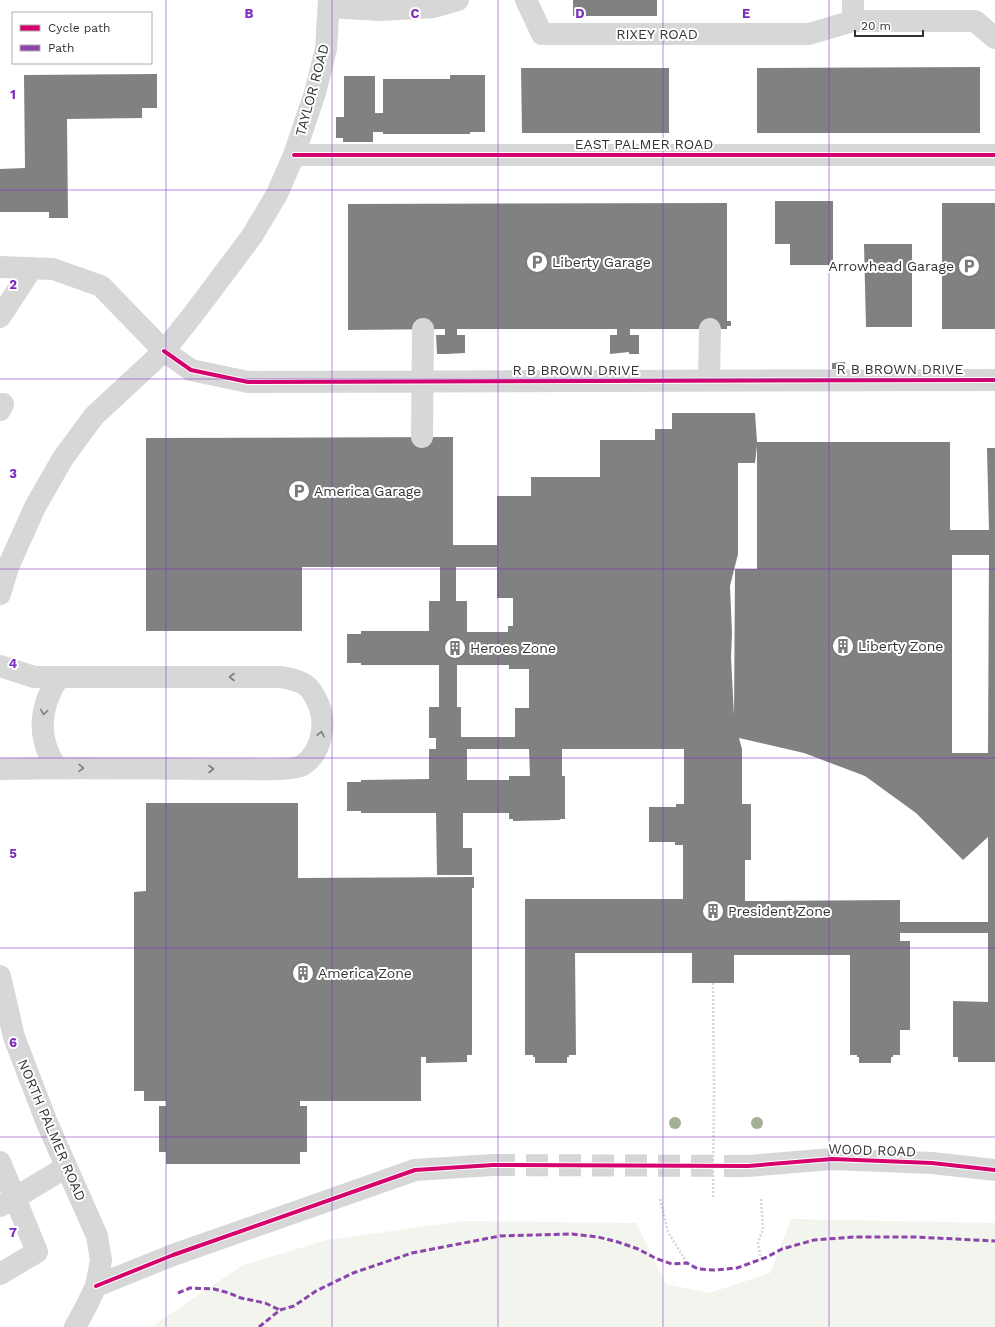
<svg xmlns="http://www.w3.org/2000/svg" width="995" height="1327" viewBox="0 0 995 1327" font-family="'Work Sans',sans-serif">
<style>
.green{fill:#f1f5ed}
.building{fill:#818181;fill-rule:evenodd}
.lines{fill:none;stroke-linecap:round;stroke-linejoin:round}
.minor-tunnel{stroke:#d6d6d6;stroke-width:22;stroke-dasharray:22 11;stroke-linecap:butt}
.path{stroke:#d6d6d6;stroke-width:2.5;stroke-dasharray:2 2;stroke-linecap:butt}
.minor{stroke:#d7d7d7;stroke-width:22}
.quiet{stroke:#8e44ad;stroke-width:3;stroke-dasharray:6 3;stroke-linecap:butt}
.cycleway-casing{stroke:#fff;stroke-width:6}
.cycleway{stroke:#d6006c;stroke-width:4}
.tree{fill:#a2b095}
.oneway{stroke:#7d7d7d}
.grid{fill:none;stroke:#7b2cbf;stroke-width:1;stroke-opacity:0.55}
.labels{text-anchor:middle;dominant-baseline:central;stroke-width:4;stroke-linejoin:round;paint-order:stroke}
.street-label{font-size:14px;fill:#333;stroke:#fff}
.poi-label{font-size:14px;fill:#333;stroke:#fff;text-anchor:start}
.grid-label{font-size:13px;text-anchor:middle;font-weight:bold;fill:#7b2cbf;stroke:#fff;stroke-width:4;stroke-linejoin:round;paint-order:stroke}
</style>
<rect width="100%" height="100%" fill="#fff"/>
<path class="green" d="M791 1219 995 1223V1327H151L243 1265 327 1240 463 1221 636 1223 666 1284 709 1293 770 1273Z"/>
<path class="building" d="M573 0H657V16H573Z
M980 67V133H757V68Z
M521 68H669V133H522Z
M157 74V108H142V118L67 119 68 218H49V212H0V169L25 168 24 75Z
M450 75H485V132H470V134H383V132H373V142H343V138H336V117H344V76H375V113H383V79H450Z
M775 201H833V265H790V244H775Z
M727 203V321H731V326H727V329H630V335H639V354H629V352L610 354V335H617V329H457V335H465V353L446 354H437L436 335H445V329L348 330V204Z
M942 203H995V329H942Z
M864 244H912V327H866Z
M845 362V369H832V363Z
M672 413H755L757 442H950V530H989L987 448H995V1062H958V1057H953V1001L988 1002V933H900V941H910V1030H900V1055H893V1057H891V1063H859V1057H857V1055H850V955H734V983H692V953H575L576 1055H569V1057H567V1063H535V1057H533V1055H525V899H683V845H675V842H649V807H676V804H684V749H562V776H565V819H560V820L513 821V819H509V813H463V848H472V875H437L436 813H361V811H347V782H361V780L429 779V749H436V738H429V707H439V665H361V663H347V634H361V631H429V601H440V567H302V631H146V438L453 437V545H497V496H531V477H600V440H655V429H672ZM757 446V569H735L734 716 731 657 732 633 730 586 738 554V463H755ZM952 555H989L988 753H952ZM456 567H497V598H513V626H508V632H467V601H456ZM457 665H509V669H529V708H515V737H461V707H457ZM739 738 804 753 865 776 916 813 963 860 988 837V922H900V900L745 901V860H751V804H742V749ZM467 749H529L530 776H509V780H467Z
M146 803H298V878L474 877V888H472V1055H467V1062L426 1063V1057H421V1101H300V1106H307V1152H300V1164H166V1152H159V1106H166V1101H144V1091H134V892L146 891Z"/>
<g class="lines">
<path class="minor-tunnel" d="M493 1165 748 1166"/>
<path class="path" d="M713 983 714 1088 713 1199
M660 1199 668 1232 687 1263
M761 1199 763 1229 758 1243 761 1259"/>
<path class="minor" d="M526 0 542 34H809L853 21H975L995 38
M853 0V21
M329 7 381 10 434 7 458 0
M294 155H995
M0 267 53 269 101 286 164 351 191 370 248 382 995 380
M0 317 32 268
M709 380 710 329
M0 404H3L0 410
M422 437 423 329
M0 594 8 567 35 507 63 458 94 416 164 351 195 312 252 236 277 194 294 155 315 93 326 49 329 0
M0 666 34 677H281C301 681 309 682 318 703 327 723 322 752 303 765 294 771 249 769 236 769 158 769 79 767 0 769
M57 768C36 738 39 707 59 677
M0 976 14 1037 47 1123 97 1236 101 1260 96 1286 87 1305 75 1327
M0 1162 15 1198 0 1206
M748 1166 832 1159 932 1163 995 1170
M0 1274 37 1252 15 1198 66 1167
M96 1286 173 1255 415 1170 493 1165"/>
<path class="quiet" d="M178 1293 190 1288 214 1289 229 1293 241 1298 265 1303 280 1310
M259 1327 280 1310 294 1306 316 1291 353 1273 412 1253 500 1236 572 1234 598 1237 618 1242 638 1249 655 1258 672 1264 687 1263 698 1269 714 1270 737 1268 767 1257 782 1249 814 1240 854 1237H916L995 1241"/>
<g class="cycleway-casing">
<path id="cycleway" d="M294 155H995
M164 351 191 370 248 382 995 380
M96 1286 173 1255 415 1170 493 1165 748 1166 832 1159 932 1163 995 1170"/>
</g>
<use href="#cycleway" class="cycleway"/>
</g>
<g class="tree">
<circle cx="675" cy="1123" r="6"/>
<circle cx="757" cy="1123" r="6"/>
</g>
<defs><path id="oneway-chevron" d="M-2-3.5L2.5 0L-2 3.5" fill="none" stroke-width="1.6" stroke-linecap="round" stroke-linejoin="round"/></defs>
<g class="oneway">
<use href="#oneway-chevron" transform="translate(232 677) rotate(180)"/>
<use href="#oneway-chevron" transform="translate(44 712) rotate(98)"/>
<use href="#oneway-chevron" transform="translate(321 734) rotate(-78)"/>
<use href="#oneway-chevron" transform="translate(81 768) rotate(1)"/>
<use href="#oneway-chevron" transform="translate(211 769)"/>
</g>
<path class="grid" d="M166 0V1327M332 0V1327M498 0V1327M663 0V1327M829 0V1327M0 190H995M0 379H995M0 569H995M0 758H995M0 948H995M0 1137H995"/>
<defs>
<g id="parking-ring" transform="scale(1.15)"><circle r="9.5" fill="#fff" stroke="#7a7a7a" stroke-width="1.5"/><path d="M-3.5-5.5H1a3.5 3.5 0 0 1 0 7H-1V5.5H-3.5ZM-1-3.4V-.6H.8a1.4 1.4 0 0 0 0-2.8Z" fill="#7a7a7a"/></g>
<g id="building-ring" transform="scale(1.15)"><circle r="9.5" fill="#fff" stroke="#7a7a7a" stroke-width="1.5"/><path d="M-4-6H4V6H1V3H-1V6H-4ZM-2.5-4.3h1.7v1.8h-1.7ZM.8-4.3h1.7v1.8H.8ZM-2.5-1h1.7V.8h-1.7ZM.8-1h1.7V.8H.8Z" fill="#7a7a7a"/></g>
</defs>
<g fill-rule="evenodd">
<use href="#parking-ring" x="537" y="262"/>
<use href="#parking-ring" x="969" y="266"/>
<use href="#parking-ring" x="299" y="491"/>
<use href="#building-ring" x="843" y="646"/>
<use href="#building-ring" x="455" y="648"/>
<use href="#building-ring" x="713" y="911"/>
<use href="#building-ring" x="303" y="973"/>
</g>
<g class="labels">
<g class="street-label">
<text x="657" y="34">RIXEY ROAD</text>
<text transform="translate(312 90) rotate(-75)">TAYLOR ROAD</text>
<text x="644" y="144">EAST PALMER ROAD</text>
<text x="900" y="369">R B BROWN DRIVE</text>
<text x="576" y="370">R B BROWN DRIVE</text>
<text transform="translate(52 1130) rotate(67)">NORTH PALMER ROAD</text>
<text transform="translate(872 1150) rotate(2)">WOOD ROAD</text>
</g>
<g class="poi-label">
<text x="552" y="262">Liberty Garage</text>
<text x="954" y="266" text-anchor="end">Arrowhead Garage</text>
<text x="314" y="491">America Garage</text>
<text x="858" y="646">Liberty Zone</text>
<text x="470" y="648">Heroes Zone</text>
<text x="728" y="911">President Zone</text>
<text x="318" y="973">America Zone</text>
</g>
</g>
<g class="grid-label">
<text x="249" y="18">B</text>
<text x="415" y="18">C</text>
<text x="580" y="18">D</text>
<text x="746" y="18">E</text>
<text x="13" y="99">1</text>
<text x="13" y="289">2</text>
<text x="13" y="478">3</text>
<text x="13" y="668">4</text>
<text x="13" y="858">5</text>
<text x="13" y="1047">6</text>
<text x="13" y="1237">7</text>
</g>
<rect x="12" y="12" width="140" height="52" fill="#ffffff" stroke="#adadad"/>
<rect x="20" y="25" width="20" height="6" fill="#d6006c" stroke="#adadad"/>
<text x="48" y="32" font-size="12" fill="#333333">Cycle path</text>
<rect x="20" y="45" width="20" height="6" fill="#8e44ad" stroke="#adadad"/>
<text x="48" y="52" font-size="12" fill="#333333">Path</text>
<path d="M855 30v6h68v-6" fill="none" stroke="#333333" stroke-width="2"/>
<text x="861" y="30" font-size="12" fill="#333333" stroke="#ffffff" stroke-width="3" paint-order="stroke">20 m</text>
</svg>
